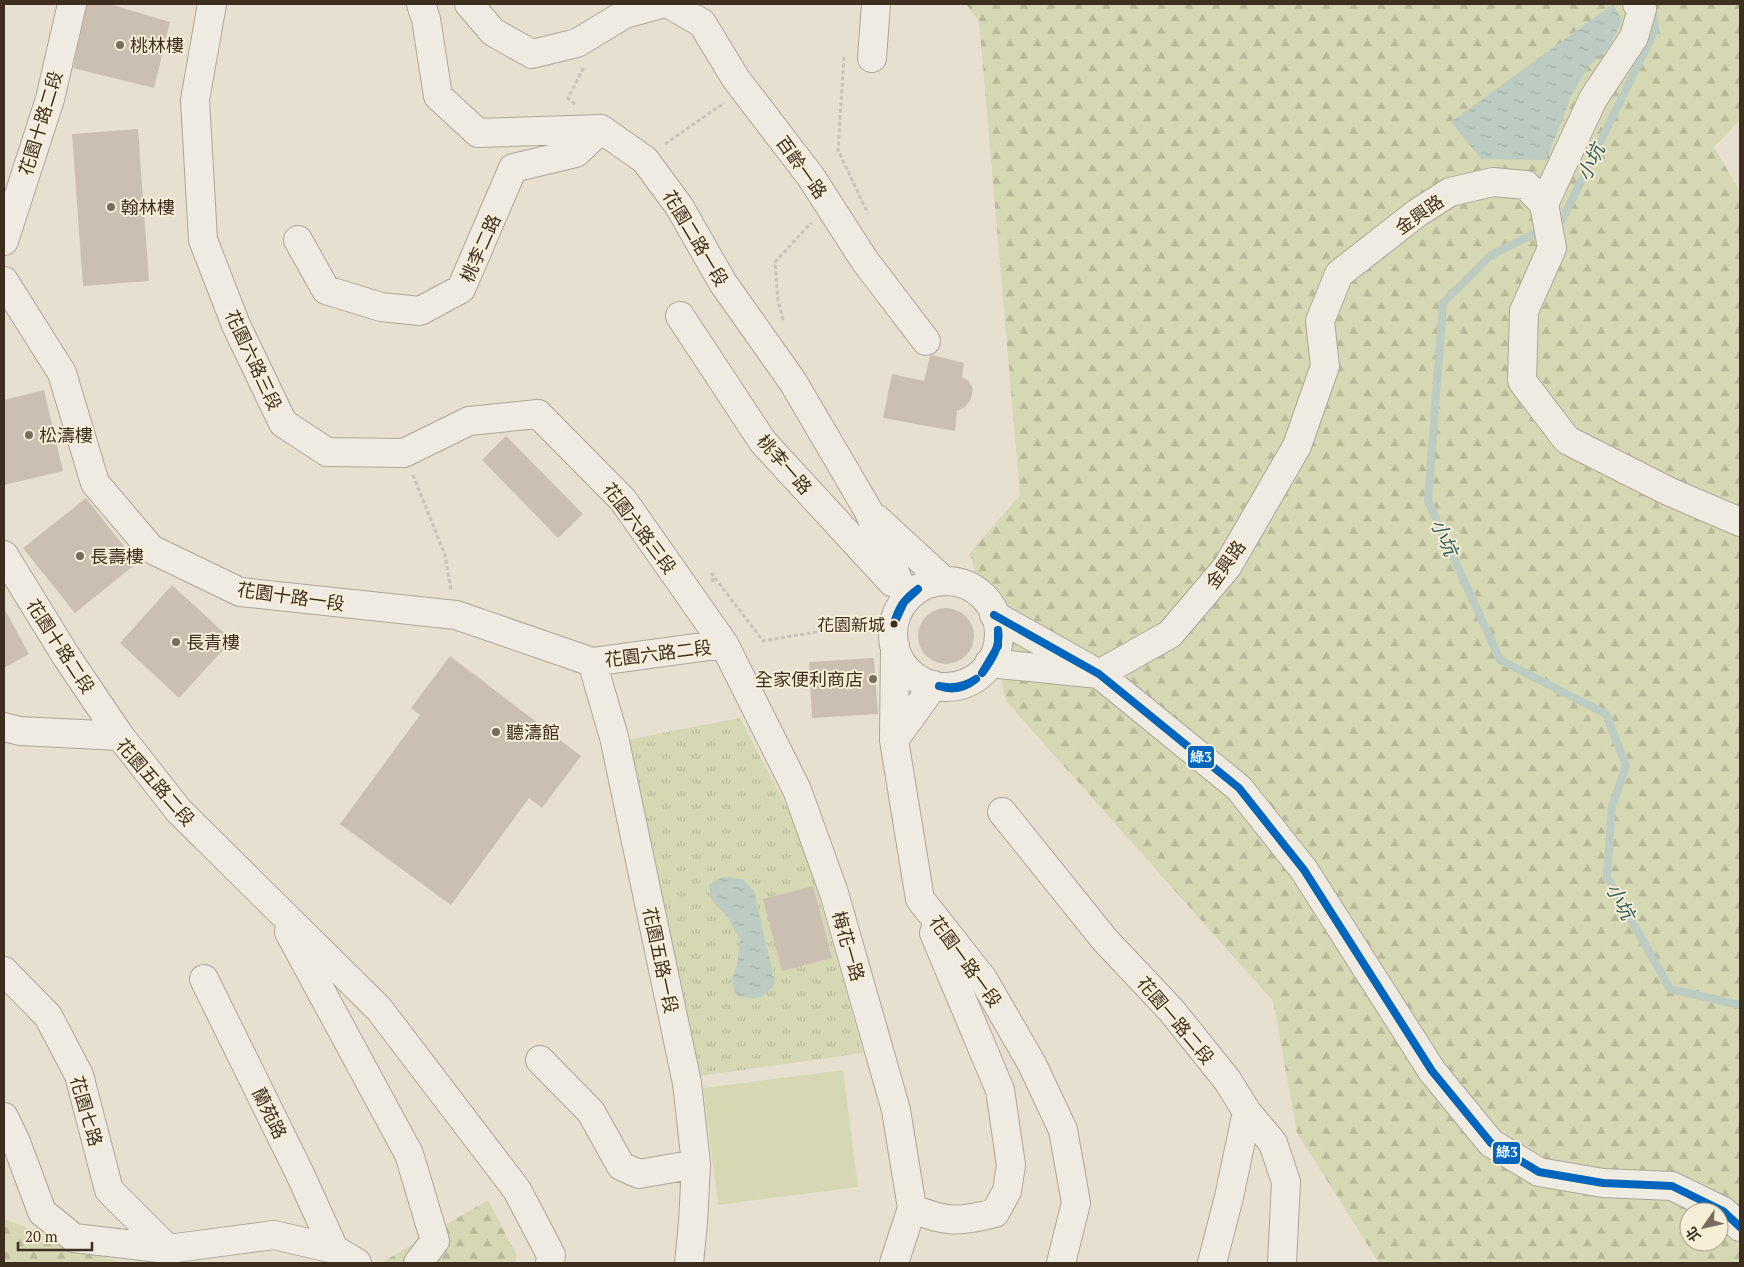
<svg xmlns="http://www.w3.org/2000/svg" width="1744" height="1267" viewBox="0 0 1744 1267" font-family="'PT Serif','Noto Sans TC',serif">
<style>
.forest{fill:url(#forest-firs);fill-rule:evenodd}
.park{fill:url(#park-tufts)}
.pitch{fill:#d6d7b3}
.water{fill:url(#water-ripples)}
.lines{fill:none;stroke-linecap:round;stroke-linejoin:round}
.stream{stroke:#bcccc2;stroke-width:8}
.building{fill:#cbbfb2}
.minor-casing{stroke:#ada599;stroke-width:30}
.path{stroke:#c8c2b9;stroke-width:3;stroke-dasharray:4 2.5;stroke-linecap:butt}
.minor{stroke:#efebe3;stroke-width:28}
.bus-1-casing{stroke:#f7eed8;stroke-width:11}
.bus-1{stroke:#0065bd;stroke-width:8}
.poi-dot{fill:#786c5e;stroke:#f7eed8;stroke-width:2}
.bus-dot{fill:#3d2e20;stroke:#f7eed8;stroke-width:2}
.labels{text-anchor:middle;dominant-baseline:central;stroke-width:4;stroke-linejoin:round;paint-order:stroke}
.bus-label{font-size:17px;fill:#3d2e20;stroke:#f7eed8;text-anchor:end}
.poi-label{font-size:18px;fill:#3d2e20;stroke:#f7eed8;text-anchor:start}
.street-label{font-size:18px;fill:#3d2e20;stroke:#f7eed8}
.water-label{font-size:19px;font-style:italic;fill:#2f5d5a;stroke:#f7eed8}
.line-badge{stroke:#f7eed8;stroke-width:2}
.badge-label{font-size:14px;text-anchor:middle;font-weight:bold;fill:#fff}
</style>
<defs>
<pattern id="forest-firs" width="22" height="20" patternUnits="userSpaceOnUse" patternTransform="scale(1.25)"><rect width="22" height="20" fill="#d6d7b3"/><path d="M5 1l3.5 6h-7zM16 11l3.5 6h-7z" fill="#b9b99a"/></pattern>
<pattern id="park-tufts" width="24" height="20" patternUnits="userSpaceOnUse" patternTransform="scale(1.25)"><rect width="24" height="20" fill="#d6d7b3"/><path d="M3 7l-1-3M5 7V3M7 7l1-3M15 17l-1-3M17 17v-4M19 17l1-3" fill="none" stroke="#b9b99a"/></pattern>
<pattern id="water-ripples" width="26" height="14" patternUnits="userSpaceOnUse" patternTransform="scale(1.25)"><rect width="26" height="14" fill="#bcccc2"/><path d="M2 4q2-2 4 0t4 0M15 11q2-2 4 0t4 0" fill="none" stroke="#a2b0a6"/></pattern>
</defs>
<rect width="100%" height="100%" fill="#e7e0d1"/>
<path class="forest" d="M966 4H1740V120L1714 147 1740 192V1263H1379L1297 1133 1273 1001 1006 701 970 553 1020 495 979 21ZM1689 1212H1719V1242H1689Z
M488 1200 516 1254V1263H381Z
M4 1219 122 1263H4Z"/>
<path class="park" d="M740 718 802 836 863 1053 700 1076 626 740Z"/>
<path class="pitch" d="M843 1070 858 1187 718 1205 703 1088Z"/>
<path class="water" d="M1613 4 1622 20 1609 47 1589 66 1572 94 1546 160 1481 159 1451 122Z
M723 877 743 879 754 891 775 983C764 1001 754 1000 736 995L731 980 737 965 740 941 727 916 712 901 709 884Z"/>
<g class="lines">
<path class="stream" d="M1653 8 1655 30 1562 220 1491 255 1443 303 1428 501 1500 660 1606 714 1626 766 1612 806 1607 877 1670 989 1740 1005"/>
</g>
<path class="building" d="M87 4H109L170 22 154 88 73 68Z
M138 129 149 281 83 286 72 134Z
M932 355 964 363 962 377 969 381 973 389 971 399 965 407 957 411 955 431 883 418 892 374 924 381 930 356Z
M44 390 63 471 4 485V400Z
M506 436 583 514 558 538 482 460Z
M86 498 137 563 75 613 23 548Z
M172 585 232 640 179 698 120 643Z
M4 608 29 654 4 668Z
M918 636a28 28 0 1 1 56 0a28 28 0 1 1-56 0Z
M450 656 581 756 542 808 529 798 451 905 340 824 420 715 411 708Z
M874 658 878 714 812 718 809 662Z
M813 886 832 958 782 971 763 899Z"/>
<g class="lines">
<g class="minor-casing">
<path id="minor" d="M212 4 195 100 203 240 236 325 283 423 327 452 404 453 469 421 538 414 623 500 724 644 797 790 834 893 896 1110 912 1208 894 1263
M421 4 426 19 438 96 478 133 601 129 645 160 679 206 723 283 793 382 868 510 906 598
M469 4 493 32 532 54 577 43 625 14 661 4
M669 4 702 23 736 79 811 177 865 261 926 341
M872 58 876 4
M1544 204 1593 99 1634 37 1642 9 1637 4
M298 240 326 290 381 307 420 311 461 289 513 168 576 153 601 129
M4 241 50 99 72 4
M4 281 62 373 95 483 151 549 240 592 456 615 592 662 724 644
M680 316 763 442 892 582
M877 519 944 581
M4 555 66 656 120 736
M893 634a53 53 0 1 1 106 0a53 53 0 1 1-106 0Z
M994 615 1099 674 1239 788 1304 870 1432 1071 1491 1143 1539 1172 1603 1183 1672 1186 1723 1211 1740 1227
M895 646 894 740 920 899 983 979 1032 1064 1063 1130 1076 1203 1061 1263
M592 662 614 737 687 1083 696 1164 693 1223 689 1263
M989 663 1099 674 1170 634 1227 567 1297 446 1325 366 1320 321 1339 274 1417 213 1450 192 1493 182 1526 185 1544 204 1552 248 1524 311 1522 381 1567 440 1668 491 1740 522
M4 727 20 731 120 736 179 811 379 1009 517 1190 551 1255 550 1263
M894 740 934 685
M1002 812 1105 940 1171 1010 1228 1081 1247 1112 1273 1143 1286 1182 1282 1263
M289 932 409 1154 435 1241 418 1263
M4 971 48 1016 79 1075 109 1190 168 1249
M204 979 300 1174 334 1249
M540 1060 591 1112 621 1166 639 1174 696 1164
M4 1117 16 1142 42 1212 74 1238 168 1249 274 1235 334 1249 357 1263
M912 1208C945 1223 960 1222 995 1213L1007 1191 1011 1165 1000 1090 934 933
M1212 1263 1229 1197 1247 1112"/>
</g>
<path class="path" d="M844 57 838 150 868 214
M575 104 568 98 584 67
M665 144 724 103
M783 320 778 301 775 262 811 223
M413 475 445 555 451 590
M713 582 712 574 763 641 886 620"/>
<use href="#minor" class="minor"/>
<g class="bus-1-casing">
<path id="bus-1" d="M994 615 1099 674 1239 788 1304 870 1432 1071 1491 1143 1539 1172 1603 1183 1672 1186 1723 1211 1740 1227
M894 624C898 608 905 598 918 589
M894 624 904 602 918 589
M982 673C991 661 1001 646 998 630
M982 673 998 646V630
M939 686C953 689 964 687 976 679
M939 686C953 691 965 688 976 679"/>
</g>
<use href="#bus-1" class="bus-1"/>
</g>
<g class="poi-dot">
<circle cx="120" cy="45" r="5"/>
<circle cx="111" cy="207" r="5"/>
<circle cx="29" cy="435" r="5"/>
<circle cx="80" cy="556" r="5"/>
<circle cx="176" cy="642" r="5"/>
<circle cx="873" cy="679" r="5"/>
<circle cx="496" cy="732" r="5"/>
</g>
<circle class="bus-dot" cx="894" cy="624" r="4.5"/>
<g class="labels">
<g class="bus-label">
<text x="885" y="624">花園新城</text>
</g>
<g class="poi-label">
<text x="130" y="45">桃林樓</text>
<text x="121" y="207">翰林樓</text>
<text x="39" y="435">松濤樓</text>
<text x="90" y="556">長壽樓</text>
<text x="186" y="642">長青樓</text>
<text x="863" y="679" text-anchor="end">全家便利商店</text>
<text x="506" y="732">聽濤館</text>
</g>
<g class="street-label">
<text transform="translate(40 123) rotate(-73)">花園十路二段</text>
<text transform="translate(802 167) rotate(54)">百齡一路</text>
<text transform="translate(1419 214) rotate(-35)">金興路</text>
<text transform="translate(696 238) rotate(59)">花園二路一段</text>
<text transform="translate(480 248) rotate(-66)">桃李二路</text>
<text transform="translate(254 360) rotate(65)">花園六路三段</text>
<text transform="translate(785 464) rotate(49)">桃李一路</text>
<text transform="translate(640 528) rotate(53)">花園六路三段</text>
<text transform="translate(1225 564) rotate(-55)">金興路</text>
<text transform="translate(291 596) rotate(8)">花園十路一段</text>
<text transform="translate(61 646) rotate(57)">花園十路二段</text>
<text transform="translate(658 653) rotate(-7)">花園六路二段</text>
<text transform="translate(156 782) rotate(49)">花園五路二段</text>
<text transform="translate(849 946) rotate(74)">梅花一路</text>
<text transform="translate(661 960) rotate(78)">花園五路一段</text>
<text transform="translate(966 961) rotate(54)">花園一路一段</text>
<text transform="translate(1176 1020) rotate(50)">花園一路二段</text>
<text transform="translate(87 1111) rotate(74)">花園七路</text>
<text transform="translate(270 1113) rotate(64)">蘭苑路</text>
</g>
<g class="water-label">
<text transform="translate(1590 162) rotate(-64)">小坑</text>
<text transform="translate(1445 537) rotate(66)">小坑</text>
<text transform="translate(1621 901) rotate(62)">小坑</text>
</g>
</g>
<g class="line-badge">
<rect x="1187" y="745" width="28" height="24" rx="5" fill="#0065bd"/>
<rect x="1492" y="1141" width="29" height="24" rx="5" fill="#0065bd"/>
</g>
<g class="badge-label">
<text x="1201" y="762">綠3</text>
<text x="1507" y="1157">綠3</text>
</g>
<rect width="1744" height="1267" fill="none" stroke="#3d2e20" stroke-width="10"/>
<g transform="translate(1704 1227) rotate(236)"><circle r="24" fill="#f7eed8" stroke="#ada18e"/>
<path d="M0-4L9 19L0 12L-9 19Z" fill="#786c5e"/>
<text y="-8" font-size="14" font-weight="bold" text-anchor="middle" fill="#3d2e20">北</text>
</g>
<path d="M18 1242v8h74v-8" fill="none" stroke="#3d2e20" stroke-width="2.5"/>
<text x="25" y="1242" font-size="15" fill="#3d2e20" stroke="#f7eed8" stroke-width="4" paint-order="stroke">20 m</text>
</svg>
